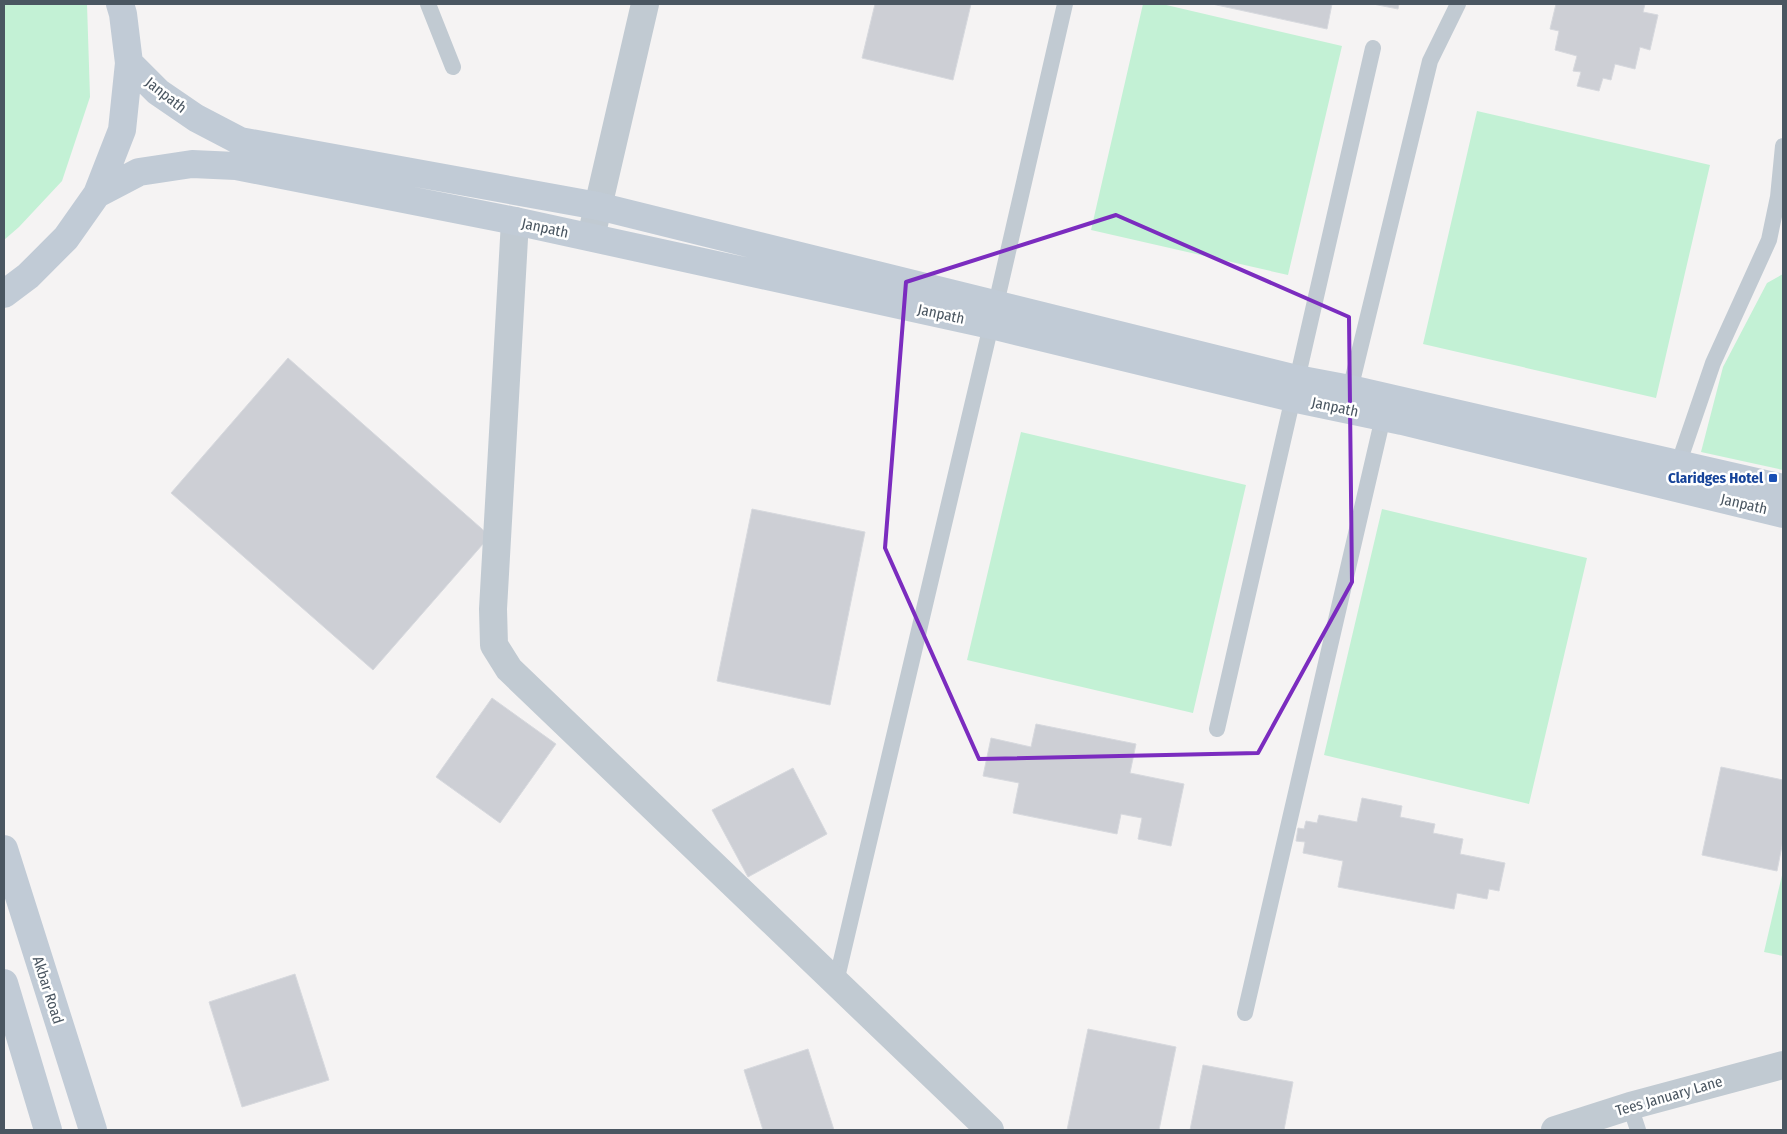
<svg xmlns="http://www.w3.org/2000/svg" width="1787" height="1134" viewBox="0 0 1787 1134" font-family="'Fira Sans Condensed',sans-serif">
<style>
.green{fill:#c3f1d5}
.building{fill:#cdcfd5;stroke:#d7d9de}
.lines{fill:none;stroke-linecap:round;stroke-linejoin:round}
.service{stroke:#c1cad2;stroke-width:16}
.minor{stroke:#c1cad2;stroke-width:28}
.secondary{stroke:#c1cbd6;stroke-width:28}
.marked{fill:none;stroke:#7b2cbf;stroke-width:4;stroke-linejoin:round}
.transit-dot{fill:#1a4fb4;stroke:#fff;stroke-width:2}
.labels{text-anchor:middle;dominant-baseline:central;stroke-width:5;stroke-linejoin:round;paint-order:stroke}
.street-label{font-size:15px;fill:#4a5661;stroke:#fff}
.transit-label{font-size:15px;font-weight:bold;fill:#164399;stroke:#fff;text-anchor:end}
</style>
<rect width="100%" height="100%" fill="#f5f3f3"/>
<path class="green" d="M4 4H87L90 97 62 181 19 227 4 240Z
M1143 4H1162L1342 46 1288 275 1091 230Z
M1477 111 1710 165 1656 398 1423 344Z
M1783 274V470L1701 452 1723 367 1767 283Z
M1021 432 1246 485 1193 713 967 660Z
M1382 509 1587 558 1529 804 1324 755Z
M1783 871V956L1764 952Z"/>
<path class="building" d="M875 4H971L953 80 862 58Z
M1212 4H1332L1327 29Z
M1373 4H1399L1398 9Z
M1556 4H1645L1643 12 1658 15 1650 50 1640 47 1635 69 1615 64 1611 80 1603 78 1599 91 1577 86 1581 72 1573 71 1577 56 1555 50 1559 31 1550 29Z
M288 358 490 536 373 670 171 493Z
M752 509 865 532 830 705 717 681Z
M492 698 556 744 500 823 436 777Z
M1036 724 1136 744 1130 773 1184 784 1171 846 1138 839 1142 818 1121 814 1117 834 1013 813 1019 783 983 776 991 738 1031 747Z
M1721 767 1783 780V841L1777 871 1702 855Z
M793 768 827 834 748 877 712 810Z
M1362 798 1402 806 1400 817 1435 824 1433 833 1463 839 1460 854 1505 863 1499 891 1489 889 1487 899 1457 893 1454 909 1338 887 1343 861 1303 853 1305 842 1296 841 1298 828 1304 829 1306 821 1317 823 1319 815 1357 822Z
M295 974 329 1080 242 1107 209 1002Z
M1088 1029 1176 1047 1159 1130H1067Z
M808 1049 834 1130H763L744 1070Z
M1203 1065 1293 1082 1284 1130H1190Z"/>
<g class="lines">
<path class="service" d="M428 4 453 67
M1348 398 1430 61 1458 4
M1676 471 1713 363 1769 240 1778 197 1783 146
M1217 729 1373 48
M836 982 996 304 1065 4
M1245 1013 1383 417
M1630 1106 1638 1130"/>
<path class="minor" d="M515 221 493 609 494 645 509 669 990 1130
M591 237 645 4
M1555 1130 1630 1106 1783 1065"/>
<path class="secondary" d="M129 63 158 92 196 118 240 141 598 206 1297 379 1350 389 1783 488
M97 194 139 172 192 164 236 166 515 221 991 325 1292 398 1402 421 1783 514
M4 294 28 276 66 238 97 194 122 130 129 63 123 14 120 4
M4 849 93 1130
M4 983 48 1130"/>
</g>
<path class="marked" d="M1116 215 1349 317 1352 582 1258 753 979 759 885 548 906 282Z"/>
<rect class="transit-dot" x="1768" y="473" width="10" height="10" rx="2.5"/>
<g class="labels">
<g class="street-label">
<text transform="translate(166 95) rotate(38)">Janpath</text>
<text transform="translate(545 228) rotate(12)">Janpath</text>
<text transform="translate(941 314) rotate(12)">Janpath</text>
<text transform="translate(1335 407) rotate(12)">Janpath</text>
<text transform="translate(1744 504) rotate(13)">Janpath</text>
<text transform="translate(48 990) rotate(72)">Akbar Road</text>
<text transform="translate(1669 1096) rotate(-16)">Tees January Lane</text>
</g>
<g class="transit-label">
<text x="1763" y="478">Claridges Hotel</text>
</g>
</g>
<rect width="1787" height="1134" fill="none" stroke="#4a5661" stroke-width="10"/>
</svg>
